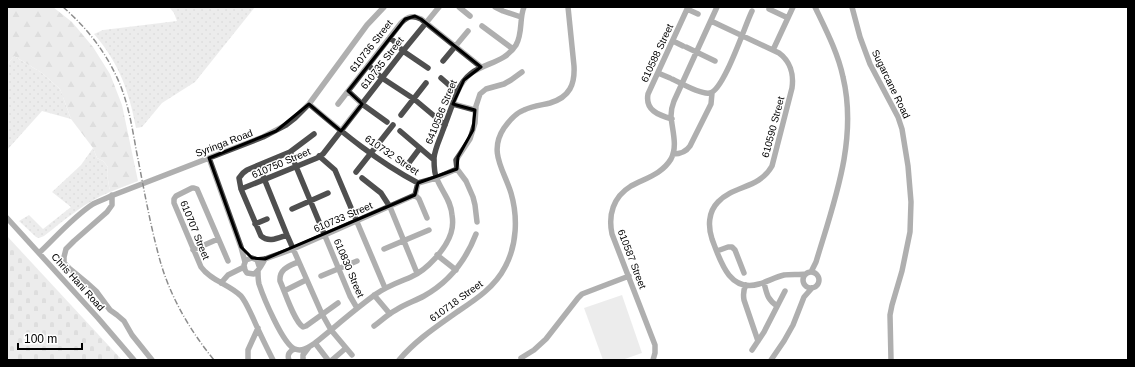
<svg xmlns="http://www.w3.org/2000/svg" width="1135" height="367" viewBox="0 0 1135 367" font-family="Helvetica,sans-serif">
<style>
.grass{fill:url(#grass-dots)}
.forest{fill:url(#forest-firs)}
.cemetery{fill:url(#cemetery-stones)}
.park{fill:#d6d6d6}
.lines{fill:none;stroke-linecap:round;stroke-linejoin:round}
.minor{stroke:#4f4f4f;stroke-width:5.5}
.rail{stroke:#000;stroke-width:1.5;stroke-dasharray:6 2 1 2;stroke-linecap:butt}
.marked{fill:none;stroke:#000;stroke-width:3;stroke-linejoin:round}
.labels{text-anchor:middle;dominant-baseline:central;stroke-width:3;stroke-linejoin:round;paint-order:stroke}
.street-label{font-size:10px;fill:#000;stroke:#fff}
</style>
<defs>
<pattern id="grass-dots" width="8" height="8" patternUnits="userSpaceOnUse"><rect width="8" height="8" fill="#d6d6d6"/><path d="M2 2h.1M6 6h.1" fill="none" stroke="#b6b6b6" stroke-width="1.8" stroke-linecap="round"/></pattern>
<pattern id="forest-firs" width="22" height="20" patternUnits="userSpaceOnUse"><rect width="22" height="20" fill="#d6d6d6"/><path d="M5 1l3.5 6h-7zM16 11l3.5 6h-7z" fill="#b6b6b6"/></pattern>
<pattern id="cemetery-stones" width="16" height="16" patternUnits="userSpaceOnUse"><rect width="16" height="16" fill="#d6d6d6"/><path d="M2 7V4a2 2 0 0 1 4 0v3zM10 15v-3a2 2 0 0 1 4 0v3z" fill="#b6b6b6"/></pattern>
</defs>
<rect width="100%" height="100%" fill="#fff"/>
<path class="grass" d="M169 7H255L195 82 162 103 142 127 136 128C129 91 119 63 94 34L103 30 177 21 174 13Z
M14 56 42 73 60 89 71 119 42 111 7 150V65Z
M93 148 97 158 103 161 108 167 107 174 110 192C85 202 66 219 44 236L39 238 36 237 19 221 29 215 43 229 71 207 52 192 81 165Z"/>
<path class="forest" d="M7 7H53L72 22 93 47 110 74 122 105 138 181 110 192 107 174 108 167 103 161 97 158 93 148 71 119 60 89 42 73 14 56 7 65Z"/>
<path class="cemetery" d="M7 236 122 360H7Z"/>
<path class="park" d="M622 295 642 353 622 360H603L584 308Z"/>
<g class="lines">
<path class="minor" d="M459 7 470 16
M495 7 503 11 521 17
M852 7 860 37 870 64 898 117 902 129 908 166 911 202 910 232 902 271 892 305 890 315 891 360
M687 9 698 14
M769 9 788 18
M711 21 779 53C790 61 794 74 792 88L772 166C759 189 734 185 718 202 708 212 708 227 712 239 720 260 729 293 759 284 767 282 775 277 784 275 791 274 799 275 806 274
M482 26 513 49
M390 37 403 51 428 68
M673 41 683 46
M686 47 715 61
M773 50 793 7
M443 61 468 31
M368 65 382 78 414 99 445 125
M658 73 670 78
M441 78 457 92
M672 79C681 83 701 95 710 93 724 90 745 25 752 11
M348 91 362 104 387 122
M309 104C343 133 378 162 418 183L436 178 457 169
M338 104 401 23C408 16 413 15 421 19L481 67
M453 104 475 110
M401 115 426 83
M672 119C658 115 645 110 648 94L688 7
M400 131 434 160
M290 152 350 296 357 308
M673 154C680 154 686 152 690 146L711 104 712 93
M319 156 335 170 385 288
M209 158 241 247 245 262
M408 164 420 148
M259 166 287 235 322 314 331 330 352 355
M356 172 393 125
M362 178 381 193 390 207 417 273
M241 189 317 158 323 154 403 51 439 7
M112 195V205L107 212 74 241 66 249 64 257V263L69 268 86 282 96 291 110 310 117 315 124 321 132 335 152 360
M415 195 419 199 427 218
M292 209 328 193
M7 218 98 318 134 360
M477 222 475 205 473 197 466 181 457 169 456 160 470 139 475 123 476 106 480 94 486 89 504 84 511 80 522 72
M255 224 267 219
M287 235C278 238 269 243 261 236L241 189 239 178 243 173 247 170 290 152 314 134
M384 249 429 230
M193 250 218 239
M717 251 728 247H732L735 250 744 273
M39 253C56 237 73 217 93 204 99 201 105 199 111 196L263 137 286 125 295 118 309 104 367 25 384 7
M437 255 456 270
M257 260 265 259 293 249 415 195 418 183
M228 261 197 189 194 188H192L176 196 174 199V203L201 267C211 281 229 284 241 296 246 302 249 310 253 318 259 332 266 346 273 360
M298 262C289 266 279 269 280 281 285 292 294 321 303 327L306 326 338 303
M259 266 257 260 252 258 246 260 244 265 245 270 247 273 254 274C259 271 262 264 265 259
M258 271C258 275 258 280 259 284 263 296 283 345 295 349 302 352 309 347 315 343 335 327 355 309 376 294 387 286 399 282 411 277 427 270 446 249 451 233 453 227 453 221 452 215 451 200 442 192 437 179 434 174 434 164 434 158 435 148 440 139 443 130 448 117 452 105 457 93 470 59 500 70 516 45 523 33 519 19 524 7
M811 272 816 262C834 202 858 140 843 77 838 53 826 30 815 7
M803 280a8 8 0 1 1 16 0a8 8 0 1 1-16 0Z
M321 276 357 261
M221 283 228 275 244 267
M764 283C767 294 767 299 777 306
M746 285C743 290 743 294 744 300L758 341
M284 291 306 280
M374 295 390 314
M374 326C381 321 388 314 396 310 405 304 415 301 424 296 449 282 466 260 476 234
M315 343 328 360
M752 350 764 332 785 291
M521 358 534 350 546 339 578 298 582 294 629 276
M248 360V350L258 328
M289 360C287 355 289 351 295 349
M303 360V355L309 347
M332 360 346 348
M399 360C416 340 436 327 457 312 475 300 495 287 505 267 517 245 518 217 511 193 504 170 488 152 504 128 509 121 516 113 524 110 532 106 542 105 550 103 570 97 575 84 574 66L568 7
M653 360 655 353V345L612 234C608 215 613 197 631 186 646 178 662 174 671 159 678 146 672 130 671 116 671 111 672 106 674 101L717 7
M771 360 784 341 793 325 804 297 812 288"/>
<path class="rail" d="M63 7C87 28 106 52 119 82 128 103 132 126 136 149 143 184 149 219 158 253 168 293 188 328 214 360"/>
</g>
<path d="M0 0H1135V367H0ZM415 16 421 19 481 67 464 80 453 104 475 110 473 130 458 157 457 169 418 183 415 195 265 259 252 258 241 247 209 158 276 131 309 104 341 131 362 104 348 91 405 19Z" fill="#fff" fill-opacity=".55" fill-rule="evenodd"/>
<path class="marked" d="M415 16 421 19 481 67 464 80 453 104 475 110 473 130 458 157 457 169 418 183 415 195 265 259 252 258 241 247 209 158 276 131 309 104 341 131 362 104 348 91 405 19Z"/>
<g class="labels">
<g class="street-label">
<text transform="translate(371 46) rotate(-52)">610736 Street</text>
<text transform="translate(657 53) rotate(-65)">610588 Street</text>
<text transform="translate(382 63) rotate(-52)">610735 Street</text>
<text transform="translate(891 84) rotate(64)">Sugarcane Road</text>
<text transform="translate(441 112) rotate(-68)">6410586 Street</text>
<text transform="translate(773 127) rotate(-75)">610590 Street</text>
<text transform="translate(224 143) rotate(-21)">Syringa Road</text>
<text transform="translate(392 155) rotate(34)">610732 Street</text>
<text transform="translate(281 163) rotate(-23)">610750 Street</text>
<text transform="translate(343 217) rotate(-23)">610733 Street</text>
<text transform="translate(195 230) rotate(68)">610707 Street</text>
<text transform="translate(632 259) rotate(69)">610587 Street</text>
<text transform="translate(349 268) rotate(67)">610830 Street</text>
<text transform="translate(78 282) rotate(48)">Chris Hani Road</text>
<text transform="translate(456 301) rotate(-36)">610718 Street</text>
</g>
</g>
<rect width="1135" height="367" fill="none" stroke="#000000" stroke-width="16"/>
<path d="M18 343v6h64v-6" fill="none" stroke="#000000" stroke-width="2"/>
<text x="24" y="343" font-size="12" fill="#000000" stroke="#ffffff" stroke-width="3" paint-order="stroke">100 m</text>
</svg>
